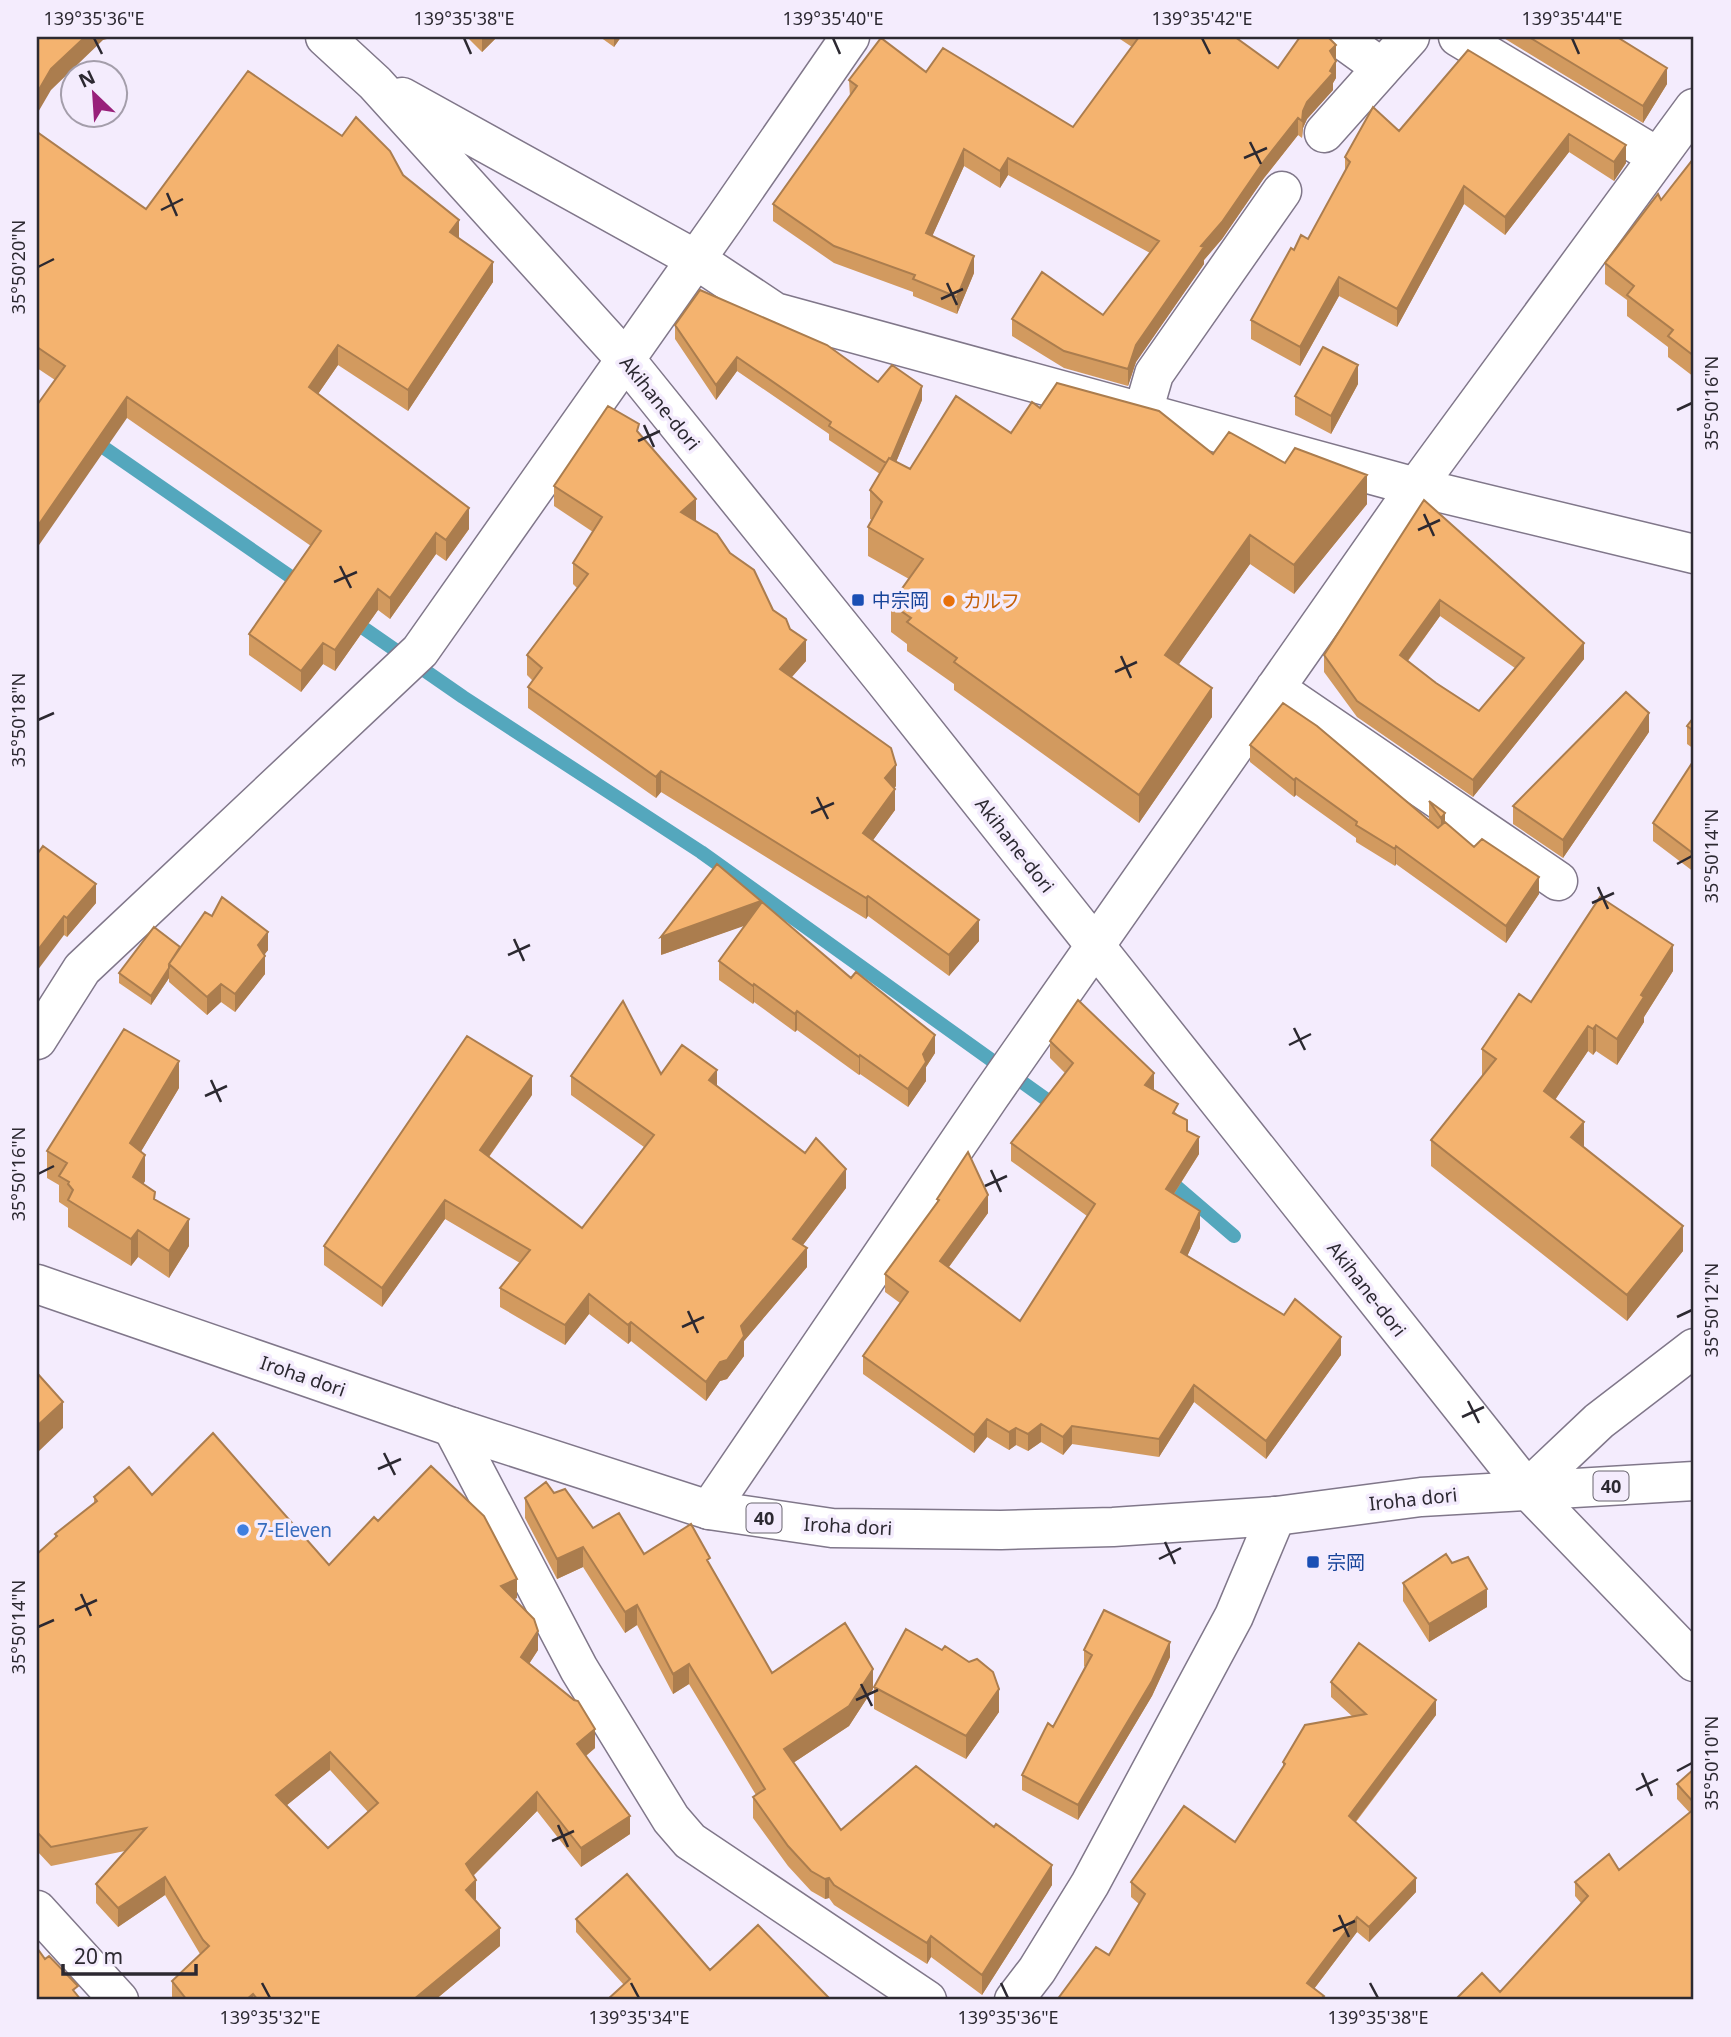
<svg xmlns="http://www.w3.org/2000/svg" width="1731" height="2037" viewBox="0 0 1731 2037" font-family="'Noto Sans','Noto Sans JP',sans-serif">
<style>
.lines{fill:none;stroke-linecap:round;stroke-linejoin:round}
.stream{stroke:#54a7bd;stroke-width:14}
.street-casing{stroke:#80778a;stroke-width:41}
.secondary-casing{stroke:#80778a;stroke-width:41}
.primary-casing{stroke:#80778a;stroke-width:41}
.street{stroke:#fff;stroke-width:38}
.secondary{stroke:#fff;stroke-width:38}
.primary{stroke:#fff;stroke-width:38}
.wall{fill:#d29a5f;fill-rule:evenodd}
.shaded-wall{fill:#ab7d4e}
.building{fill:#f4b36f;stroke:#ab7d4e;stroke-width:2;fill-rule:evenodd}
.ticks{fill:none;stroke:#2c2931;stroke-width:2.5}
.transit-dot{fill:#1a4fb4;stroke:#f4ecfd;stroke-width:2.5}
.food-dot{fill:#e8710a;stroke:#f4ecfd;stroke-width:2.5}
.shop-dot{fill:#3f7fe0;stroke:#f4ecfd;stroke-width:2.5}
.labels{text-anchor:middle;dominant-baseline:central;stroke-width:7;stroke-linejoin:round;paint-order:stroke}
.shield{fill:#f4ecfd;stroke:#68646e;stroke-width:2}
.shield-label{font-size:18px;font-weight:bold;fill:#2c2931}
.street-label{font-size:19px;fill:#2c2931;stroke:#f4ecfd}
.transit-label{font-size:19px;fill:#164399;stroke:#f4ecfd;text-anchor:start}
.food-label{font-size:19px;fill:#c56008;stroke:#f4ecfd;text-anchor:start}
.shop-label{font-size:19px;fill:#366cbe;stroke:#f4ecfd;text-anchor:start}
.neatline{fill:none;stroke:#2c2931;stroke-width:2.5}
.ticks-label{font-size:18px;text-anchor:middle;fill:#2c2931}
</style>
<rect width="100%" height="100%" fill="#f4ecfd"/>
<g class="lines">
<path class="stream" d="M90 438 304 586
M349 618 463 697 701 852 1061 1110
M1163 1175 1234 1236"/>
<g class="street-casing">
<path id="street" d="M1339 37 1382 68 1410 37
M1458 37 1658 157
M1324 133 1382 68
M1143 412 1154 374 1282 191
M1275 688 1558 881
M37 1040 82 969 420 651 725 218 850 37
M452 1427 579 1669 671 1819 690 1841 927 2000
M1527 1489 1599 1421 1694 1348
M709 1510 990 1096 1416 487 1694 108
M1014 2000 1037 1970 1090 1884 1234 1616 1276 1516"/>
</g>
<g class="secondary-casing">
<path id="secondary" d="M325 37 375 83 626 360 884 680 1527 1489 1694 1662
M402 97 695 259 775 312 1416 487 1694 554
M37 1910 119 2000"/>
</g>
<g class="primary-casing">
<path id="primary" d="M37 1284 452 1427 709 1510 832 1528 1001 1530 1113 1527 1276 1516 1421 1497 1694 1481"/>
</g>
<use href="#street" class="street"/>
<use href="#secondary" class="secondary"/>
<use href="#primary" class="primary"/>
</g>
<path class="wall" d="M467 37H497L482 52Z
M600 37H621L614 47Z
M1117 37H1235L1278 68 1336 45V78L1333 83V90L1307 119 1303 128 1302 138 1298 135 1264 178 1222 239 1204 260V264L1136 362 1128 386 1064 368 1012 336V319L1103 315 1150 253 1008 175 1000 188 964 166 932 236 974 273 957 314 913 296V292L834 263 773 221V204L850 97 849 80 926 72 1073 127 1132 47Z
M1502 37H1617L1667 84 1643 123Z
M1468 50 1626 163 1614 181 1569 152 1505 235 1464 204 1397 327 1339 296 1300 366 1251 339V320L1294 250 1308 239 1345 172V157L1399 131Z
M37 132 146 209 342 136 403 175 459 238 493 282 408 411 338 365 318 394 469 529 446 561 436 554 390 619 378 610 335 671 323 664 301 692 249 655V634L311 546 127 418 55 380 37 368Z
M1694 158V377L1668 357V347L1627 316V300L1605 284V263L1661 200Z
M675 325 878 382 922 400 896 462 910 469 1011 433 1040 408 1213 454 1285 463 1367 504 1294 594 1250 564 1178 665 1212 717 1139 823 954 690V684L907 651V644L891 632V604L909 579 868 556V527L872 520 870 519V490L880 474 829 440V434L737 371 716 400 675 339Z
M1358 384 1331 434 1295 415V396Z
M639 433 696 520 695 521 730 553 773 610 790 629 806 661 792 677 896 786 894 789 895 810 873 840 979 941 949 976 868 916 866 919 661 792 656 798 528 708V687L533 681 527 675V655L577 588 573 584V563L593 532 554 506V486Z
M1424 500 1584 659 1473 797 1357 717 1324 672V655ZM1440 616 1515 668 1479 711 1436 683 1408 661Z
M1694 717V749L1687 744V726Z
M1649 732 1563 858 1513 824V806Z
M1250 745 1431 822 1429 820V801L1445 822 1474 847 1539 894 1506 943 1396 864 1395 866 1356 842V838L1296 795 1294 797 1250 762Z
M1694 760V872L1653 841V823Z
M37 852 96 903 67 937 64 935Z
M761 903 935 1053 926 1067V1081L908 1107 860 1074 859 1075 797 1030 795 1032 754 1002 753 1004 719 980V961L745 925 661 955Z
M180 947 268 950 264 955 265 974 235 1012 221 1002 207 1015 169 982V978L151 1005 119 983V973Z
M1673 971 1644 1017V1022L1617 1065 1596 1051 1593 1055 1588 1051 1555 1100 1584 1147 1683 1251 1627 1321 1431 1166V1140L1483 1075H1482V1049L1531 1002Z
M1050 1041 1154 1090 1178 1115 1187 1131 1199 1154 1174 1194 1200 1228 1187 1256 1341 1355 1266 1459 1194 1402 1159 1457 1072 1444 1063 1455 1041 1442 1028 1451 1016 1445 1009 1450 987 1437 974 1453 863 1374V1356L900 1303 885 1292V1274L937 1203V1199L988 1213 949 1267 1020 1321 1087 1216 1011 1161V1143L1065 1073 1050 1058Z
M661 1074 717 1086 846 1188 803 1245 807 1267 744 1341V1356L727 1379 720 1381 706 1401 631 1341 628 1344 589 1314 565 1345 500 1307V1288L520 1263 445 1219 382 1307 324 1265V1246L532 1095 489 1157 582 1228 644 1147 571 1095V1076Z
M179 1088 141 1151 145 1181 143 1184 189 1246 169 1278 138 1257 131 1266 68 1227V1208L59 1202V1185L47 1178V1151Z
M554 1493 593 1528 644 1554 710 1567 772 1673 873 1689 849 1726 793 1763 841 1830 1052 1885 982 1995 931 1957 927 1964 834 1905 829 1898 825 1899 811 1891 788 1866 753 1818V1797L756 1795 689 1684 673 1694 637 1625 625 1633 583 1567 557 1579 525 1518V1498Z
M152 1495 329 1565 378 1521 517 1598 514 1599 538 1650 529 1664 595 1748 586 1756 630 1834 581 1867 537 1811 473 1876 476 1899 475 1900 500 1946 435 2000H172V1981L200 1954 165 1895 118 1927 96 1903V1884L125 1851 51 1866 37 1851V1554L55 1538V1534L94 1503V1497ZM330 1770 368 1812 328 1848 287 1805Z
M1403 1583 1487 1607 1429 1642 1403 1601Z
M942 1650 969 1662 999 1712 966 1759 874 1709V1687Z
M1084 1650 1170 1657 1152 1696 1078 1820 1022 1790V1775L1053 1727 1085 1667 1084 1666Z
M1331 1682 1436 1715 1356 1822 1416 1892 1369 1942 1357 1932 1314 1989 1324 2000 1109 1955 1139 1904 1131 1897V1882L1235 1842 1283 1767V1762L1353 1717 1331 1697Z
M1694 1769V2000L1500 1992 1581 1903 1575 1896V1882L1619 1870 1690 1813 1677 1799V1784Z
M576 1919 710 1970 624 1985 576 1932Z"/>
<path class="shaded-wall" d="M85 37H115L103 40 51 90 37 114V93L51 69Z
M482 37H497L482 52Z
M614 37H621L614 47Z
M1336 45V78L1333 83V90L1307 119 1303 128 1302 138 1303 111 1330 51Z
M1667 68V84L1643 123V106Z
M1298 118V135L1264 178 1222 239 1204 260V264L1136 362 1128 386V369L1136 345 1201 246 1264 161Z
M1569 134V152L1505 235V217Z
M1626 145V163L1614 181V162Z
M964 149V166L926 250V233Z
M1008 158V175L1000 188V171Z
M1464 186V204L1397 327V309Z
M459 220V240L450 232Z
M974 256V273L957 314V297Z
M493 262V282L408 411V390Z
M1339 277V296L1300 366V347Z
M338 345V365L309 407V387Z
M737 357V371L716 400V385Z
M1358 365V384L1331 434V416Z
M922 386V400L889 479V465Z
M127 397V418L37 548V527Z
M1367 475V504L1294 594V565Z
M696 499V520L681 532V512Z
M469 508V529L446 561V540Z
M436 533V554L390 619V598Z
M1250 535V564L1165 684V655Z
M378 589V610L335 671V650Z
M1440 600V616L1400 671V655Z
M806 640V661L780 690V669Z
M323 643V664L301 692V671Z
M1584 643V659L1473 797V780Z
M1212 688V717L1139 823V795Z
M1649 713V732L1563 858V840Z
M896 765V786L885 799V778Z
M661 771V792L656 798V777Z
M1296 778V795L1294 797V780Z
M895 789V810L863 854V833Z
M1445 813V831L1441 836V818Z
M1396 846V864L1395 866V849Z
M1539 877V894L1506 943V926Z
M96 884V903L67 937V918Z
M868 896V916L866 919V898Z
M761 901V920L661 955V937Z
M64 916V935L37 971V951Z
M979 920V941L949 976V955Z
M268 932V950L258 963V945Z
M1673 945V971L1644 1017V1022L1617 1065V1039L1641 995Z
M265 956V974L235 1012V994Z
M169 968V978L151 1005V996Z
M221 984V1002L207 1015V997Z
M754 984V1002L753 1004V986Z
M797 1011V1030L795 1032V1014Z
M1596 1025V1051L1593 1055V1029Z
M1588 1026V1051L1544 1116V1091Z
M935 1035V1053L926 1067V1081L908 1107V1089L923 1054Z
M860 1055V1074L859 1075V1057Z
M179 1061V1088L130 1170V1143Z
M717 1070V1089L709 1080Z
M1154 1073V1090L1145 1085Z
M532 1076V1095L480 1169V1150Z
M1584 1122V1147L1571 1137Z
M1199 1137V1154L1166 1206V1189Z
M145 1155V1181L133 1203V1177Z
M846 1169V1188L793 1258V1239Z
M988 1195V1213L940 1279V1261Z
M445 1200V1219L382 1307V1288Z
M1200 1211V1228L1181 1270V1252Z
M189 1219V1246L169 1278V1251Z
M1683 1226V1251L1627 1321V1295Z
M138 1230V1257L131 1266V1239Z
M807 1248V1267L744 1341V1356L727 1379 720 1381 706 1401V1382L741 1326Z
M589 1294V1314L565 1345V1325Z
M631 1322V1341L628 1344V1325Z
M1341 1337V1355L1266 1459V1441Z
M1194 1385V1402L1159 1457V1439Z
M63 1402V1428L37 1453V1426Z
M987 1419V1437L974 1453V1435Z
M1041 1424V1442L1028 1451V1434Z
M1072 1426V1444L1063 1455V1437Z
M1016 1428V1445L1009 1450V1432Z
M583 1547V1567L557 1579V1559Z
M517 1579V1598L501 1605V1586Z
M1487 1589V1607L1429 1642V1624Z
M637 1605V1625L625 1633V1612Z
M538 1631V1650L521 1676V1657Z
M1170 1642V1657L1152 1696 1078 1820V1805Z
M689 1664V1684L673 1694V1674Z
M873 1669V1689L849 1726 784 1769V1749Z
M999 1689V1712L966 1759V1736Z
M1436 1700V1715L1349 1830V1816Z
M595 1729V1748L577 1763V1744Z
M330 1752V1770L276 1814V1795Z
M537 1792V1811L466 1883V1864Z
M630 1816V1834L581 1867V1848Z
M1052 1865V1885L982 1995V1975Z
M165 1877V1895L118 1927V1908Z
M829 1878V1898L825 1899V1879Z
M1416 1878V1892L1369 1942V1927Z
M476 1880V1899L466 1909V1890Z
M1357 1917V1932L1307 1998V1983Z
M500 1928V1946L435 2000H413Z
M931 1936V1957L927 1964V1943Z
M253 1994V2000H246Z"/>
<path class="building" d="M37 37H85L51 69 37 93Z
M1139 37H1235L1278 68 1300 37H1328L1336 45 1330 51 1336 61 1330 71 1333 73 1307 102 1303 111 1302 121 1298 118 1264 161 1222 222 1201 246 1204 247 1136 345 1128 369 1064 351 1012 319 1042 272 1103 315 1159 241 1008 158 1000 171 964 149 926 233 974 256 957 297 913 279 915 275 834 246 773 204 857 86 849 80 881 38 926 72 943 48 1073 127Z
M1529 37H1617L1667 68 1643 106Z
M1468 50 1626 145 1614 162 1569 134 1505 217 1464 186 1397 309 1339 277 1300 347 1251 320 1291 248 1294 250 1301 235 1308 239 1350 162 1345 157 1373 107 1399 131Z
M248 71 342 136 356 117 390 151 403 175 459 220 450 232 493 262 408 390 338 345 309 387 469 508 446 540 436 533 390 598 378 589 335 650 323 643 301 671 249 634 321 531 127 397 37 527V405L65 366 37 347V132L146 209Z
M1694 158V356L1668 336 1673 330 1627 295 1634 286 1605 263 1658 194 1661 200Z
M700 290 827 345 878 382 892 365 922 386 891 459 889 458 886 463 829 426 831 422 737 357 716 385 675 325Z
M1323 347 1358 365 1331 416 1295 396Z
M1057 383 1159 411 1213 454 1229 432 1285 463 1295 448 1367 475 1294 565 1250 535 1165 655 1212 688 1139 795 954 662 957 658 907 622 911 618 891 604 923 559 868 527 882 502 870 490 889 458 910 469 956 396 1011 433 1032 402 1040 408Z
M608 406 639 424 637 431 696 499 681 512 717 534 730 553 754 570 773 610 786 619 790 629 806 640 780 669 891 748 896 765 885 778 895 789 863 833 979 920 949 955 868 896 866 898 661 771 656 777 528 687 542 668 527 655 588 574 573 563 602 517 554 486Z
M1424 500 1584 643 1473 780 1357 701 1324 655ZM1440 600 1524 658 1479 711 1436 683 1400 655Z
M1626 692 1649 713 1563 840 1513 806Z
M1283 703 1317 726 1438 828 1445 822 1474 847 1482 839 1539 877 1506 926 1396 846 1395 849 1356 825 1357 822 1296 778 1294 780 1250 745Z
M1694 717V731L1687 726Z
M1694 760V854L1653 823Z
M1429 801 1445 813 1441 818Z
M43 846 96 884 67 918 64 916 37 951V852L38 853Z
M717 864 761 901 661 937Z
M222 897 268 932 258 945 265 956 235 994 221 984 207 997 169 964 205 912 212 916Z
M1600 897 1673 945 1641 995 1644 997 1617 1039 1596 1025 1593 1029 1588 1026 1544 1091 1584 1122 1571 1137 1683 1226 1627 1295 1431 1140 1496 1059 1482 1049 1519 994 1531 1002Z
M762 902 851 978 856 972 935 1035 923 1054 926 1062 908 1089 860 1055 859 1057 797 1011 795 1014 754 984 753 986 719 961Z
M154 927 180 947 169 964V968L151 996 119 973Z
M1078 1000 1154 1073 1145 1085 1178 1104 1173 1113 1187 1120V1131L1199 1137 1166 1189 1200 1211 1181 1252 1284 1315 1295 1299 1341 1337 1266 1441 1194 1385 1159 1439 1072 1426 1063 1437 1041 1424 1028 1434 1016 1428 1009 1432 987 1419 974 1435 863 1356 908 1292 885 1274 939 1200 937 1199 968 1152 988 1195 940 1261 1020 1321 1095 1204 1011 1143 1073 1063 1050 1041Z
M623 1001 661 1074 682 1045 717 1070 709 1080 805 1153 816 1138 846 1169 793 1239 807 1248 741 1326 744 1336 727 1360 720 1362 706 1382 631 1322 628 1325 589 1294 565 1325 500 1288 530 1250 445 1200 382 1288 324 1246 467 1036 532 1076 480 1150 582 1228 654 1135 571 1076Z
M124 1029 179 1061 130 1143 145 1155 133 1177 155 1192 154 1199 189 1219 169 1251 138 1230 131 1239 68 1200 73 1190 68 1184 69 1182 59 1176 67 1163 47 1151Z
M37 1373 63 1402 37 1426Z
M213 1433 329 1565 374 1517 378 1521 431 1466 484 1516 517 1579 501 1586 534 1619 538 1631 521 1657 574 1700 578 1701 595 1729 577 1744 630 1816 581 1848 537 1792 466 1864 476 1880 466 1890 500 1928 413 2000H258L253 1994 246 2000H187L172 1981 209 1946 203 1940 165 1877 118 1908 96 1884 146 1828 51 1847 37 1832V1554L57 1536 55 1534 97 1501 94 1497 129 1467 152 1495ZM330 1752 378 1803 328 1848 276 1795Z
M546 1482 554 1493 565 1489 593 1528 619 1513 644 1554 691 1524 710 1558 707 1560 772 1673 845 1623 873 1669 849 1706 784 1749 841 1830 916 1766 994 1827 996 1824 1052 1865 982 1975 931 1936 927 1943 834 1885 829 1878 825 1879 811 1871 788 1846 753 1797 765 1789 689 1664 673 1674 637 1605 625 1612 583 1547 557 1559 525 1498Z
M1446 1554 1452 1563 1468 1557 1487 1589 1429 1624 1403 1583Z
M1104 1610 1170 1642 1152 1681 1078 1805 1022 1775 1048 1723 1053 1727 1092 1655 1084 1650Z
M906 1629 942 1650 945 1646 969 1662 977 1659 993 1672 999 1689 966 1736 874 1687Z
M1359 1643 1436 1700 1349 1816 1416 1878 1369 1927 1357 1917 1307 1983 1324 1996 1320 2000H1057L1096 1947 1109 1955 1145 1894 1131 1882 1184 1806 1235 1842 1285 1764 1283 1762 1305 1725 1366 1714 1331 1682Z
M1694 1769V1803L1677 1784Z
M1694 1809V2000H1455L1482 1973 1500 1992 1588 1896 1575 1882 1609 1854 1619 1870Z
M627 1874 710 1970 758 1925 831 2000H607L630 1979 576 1919Z
M37 1948 45 1959 49 1956 78 1986 73 1990 81 2000H37Z"/>
<path class="ticks" d="M94 38 102 54M464 38 471 54M833 38 840 54M1202 38 1210 54M1572 38 1579 54M1250 142 1261 164M1244 158 1267 148M167 193 177 216M161 210 183 199M38 267 54 259M947 283 957 305M941 299 963 289M1677 410 1692 403M644 425 654 447M638 441 660 431M1424 514 1434 536M1418 530 1440 520M340 566 351 588M334 582 357 572M1121 656 1131 678M1115 672 1137 662M38 720 54 713M817 797 828 819M811 813 834 803M1677 864 1692 856M1598 887 1608 909M1592 903 1614 893M514 939 524 961M508 955 530 945M1294 1028 1305 1050M1289 1045 1311 1034M211 1080 221 1102M205 1096 227 1086M991 1170 1001 1192M38 1174 54 1166M985 1186 1007 1176M688 1311 698 1333M1677 1317 1692 1310M682 1327 704 1317M1468 1401 1479 1423M1462 1417 1484 1407M384 1453 395 1475M378 1469 401 1459M1165 1542 1175 1564M1159 1559 1181 1548M81 1594 91 1616M75 1610 97 1600M38 1627 54 1620M861 1684 872 1706M856 1700 878 1690M1677 1771 1692 1763M1642 1773 1652 1796M1636 1790 1658 1779M558 1825 568 1847M552 1841 574 1831M1339 1915 1349 1937M1333 1931 1355 1921M262 1983 270 1998M631 1983 639 1998M1001 1983 1008 1998M1370 1983 1378 1998"/>
<g class="transit-dot">
<rect x="851" y="593" width="14" height="14" rx="3.5"/>
<rect x="1306" y="1555" width="14" height="14" rx="3.5"/>
</g>
<circle class="food-dot" cx="949" cy="601" r="7"/>
<circle class="shop-dot" cx="243" cy="1530" r="7"/>
<g class="labels">
<g class="shield">
<rect x="1593.5" y="1471.5" width="35" height="29" rx="5"/>
<rect x="746.5" y="1503.5" width="35" height="29" rx="5"/>
</g>
<g class="shield-label">
<text x="1611" y="1486">40</text>
<text x="764" y="1518">40</text>
</g>
<g class="street-label">
<text transform="translate(660 403) rotate(51)">Akihane-dori</text>
<text transform="translate(1015 845) rotate(52)">Akihane-dori</text>
<text transform="translate(1367 1289) rotate(52)">Akihane-dori</text>
<text transform="translate(303 1376) rotate(19)">Iroha dori</text>
<text transform="translate(1413 1499) rotate(-6)">Iroha dori</text>
<text transform="translate(848 1526) rotate(3)">Iroha dori</text>
</g>
<g class="transit-label">
<text x="872" y="600">中宗岡</text>
<text x="1327" y="1562">宗岡</text>
</g>
<g class="food-label">
<text x="963" y="601">カルフ</text>
</g>
<g class="shop-label">
<text x="257" y="1530">7-Eleven</text>
</g>
</g>
<rect width="1731" height="2037" fill="none" stroke="#f4ecfd" stroke-width="77"/>
<g transform="translate(94 94) rotate(335)"><circle r="33" fill="#f4ecfd" stroke="#a49eab" stroke-width="2"/>
<path d="M0-5L12 26L0 18L-12 26Z" fill="#98207a"/>
<text y="-10" font-size="19" font-weight="bold" text-anchor="middle" fill="#2c2931">N</text>
</g>
<path d="M63 1964v10h133v-10" fill="none" stroke="#2c2931" stroke-width="3.5"/>
<text x="74" y="1964" font-size="21" fill="#2c2931" stroke="#f4ecfd" stroke-width="5" paint-order="stroke">20 m</text>
<rect x="38" y="38" width="1654" height="1960" class="neatline"/>
<g class="ticks-label">
<text x="94" y="25">139°35'36"E</text>
<text x="464" y="25">139°35'38"E</text>
<text x="833" y="25">139°35'40"E</text>
<text x="1202" y="25">139°35'42"E</text>
<text x="1572" y="25">139°35'44"E</text>
<text transform="translate(19 267) rotate(-90)" y="6">35°50'20"N</text>
<text transform="translate(1712 403) rotate(-90)" y="6">35°50'16"N</text>
<text transform="translate(19 720) rotate(-90)" y="6">35°50'18"N</text>
<text transform="translate(1712 856) rotate(-90)" y="6">35°50'14"N</text>
<text transform="translate(19 1174) rotate(-90)" y="6">35°50'16"N</text>
<text transform="translate(1712 1310) rotate(-90)" y="6">35°50'12"N</text>
<text transform="translate(19 1627) rotate(-90)" y="6">35°50'14"N</text>
<text transform="translate(1712 1763) rotate(-90)" y="6">35°50'10"N</text>
<text x="270" y="2024">139°35'32"E</text>
<text x="639" y="2024">139°35'34"E</text>
<text x="1008" y="2024">139°35'36"E</text>
<text x="1378" y="2024">139°35'38"E</text>
</g>
</svg>
